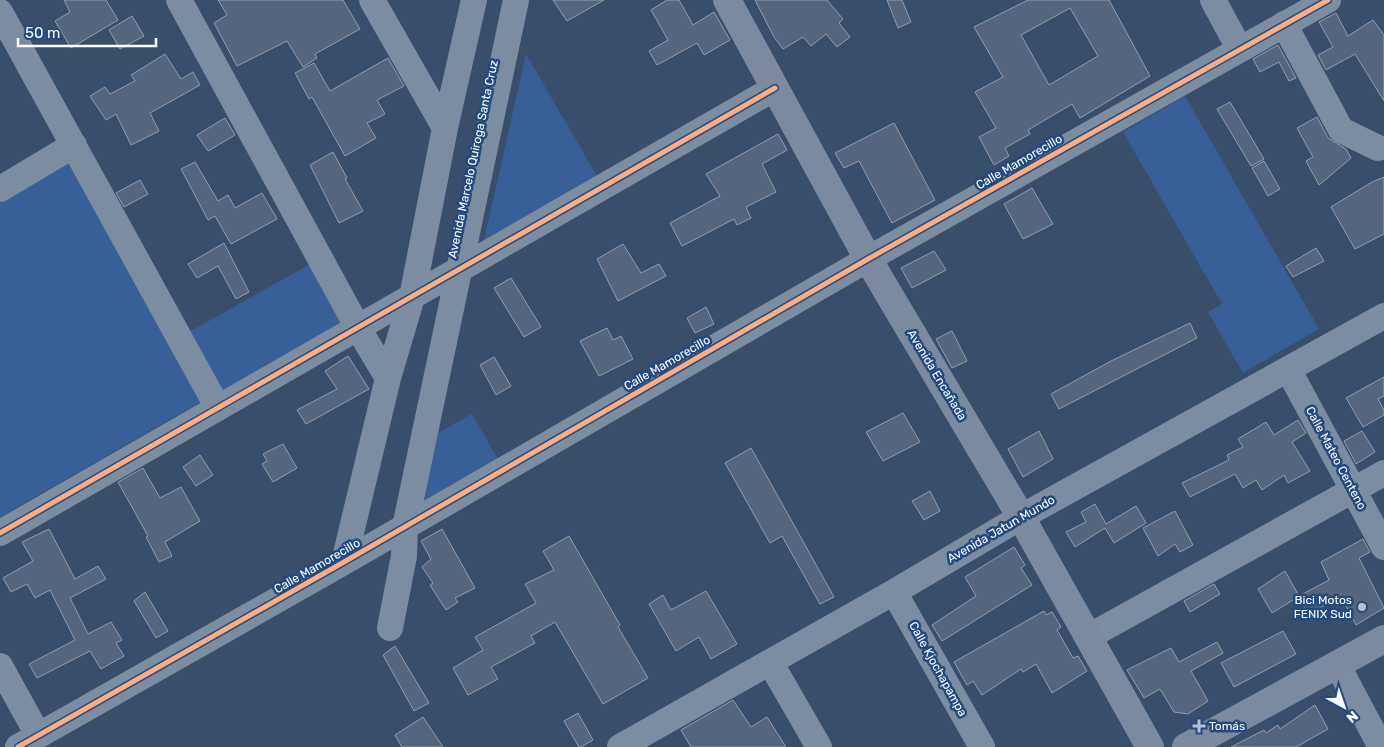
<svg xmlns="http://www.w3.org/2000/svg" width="1384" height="747" viewBox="0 0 1384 747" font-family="Rubik,sans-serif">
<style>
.green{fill:#366097}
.building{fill:#54657d;stroke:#919eb0;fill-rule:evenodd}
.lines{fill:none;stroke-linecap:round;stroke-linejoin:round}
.minor{stroke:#7d8da1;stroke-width:26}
.major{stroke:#7c8a9f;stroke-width:28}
.cycleway-casing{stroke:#224a81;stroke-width:8}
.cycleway{stroke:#ffac80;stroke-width:5}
.poi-dot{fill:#b9c1cb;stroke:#224a81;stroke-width:2}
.labels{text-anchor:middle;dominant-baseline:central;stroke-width:5;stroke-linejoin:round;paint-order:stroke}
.street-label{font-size:12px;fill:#fff;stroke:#224a81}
.poi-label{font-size:12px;fill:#fff;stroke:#224a81;text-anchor:end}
</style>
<rect width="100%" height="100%" fill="#384e6b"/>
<path class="green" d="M526 54 597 176 484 240Z
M1185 96 1319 329 1243 373 1208 312 1222 304 1123 132Z
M69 163 204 400 0 517V203Z
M314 262 347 323 223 392 189 332Z
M472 414 498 459 419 504 438 433Z"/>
<path class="building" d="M64 0H106L118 20 71 48 55 21 70 12Z
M218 0H343L360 29 315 54 317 58 303 67 287 41 237 66 214 23 227 15Z
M553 0H604L567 21Z
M667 0H679L693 25 714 12 730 40 704 55 697 43 657 65 649 51 668 40 651 10Z
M755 0H827L843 19 839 23 850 37 837 47 826 34 811 46 803 37 783 49 774 37Z
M887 0H902L911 22 898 28Z
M1028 0H1109L1150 76 1080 118 1072 104 1028 130 1030 134 1005 148 1009 156 994 165 979 137 996 128 975 92 1003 77 974 27ZM1070 8 1098 56 1049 85 1021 35Z
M1336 13 1348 36 1373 20 1384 35V101L1355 54 1326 70 1318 55 1333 47 1319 22Z
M132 16 144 36 120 49 109 30Z
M1278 45 1296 78 1289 81 1279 62 1260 72 1253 59Z
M165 54 181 79 193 72 200 85 150 113 159 131 131 145 116 114 106 120 90 96 105 87 110 94 135 81 131 75Z
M388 58 404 86 377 100 385 114 367 123 376 138 345 156 312 97 309 99 295 73 314 63 330 91Z
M1230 102 1264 159 1251 166 1217 109Z
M1317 117 1328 138 1346 149 1351 158 1319 185 1306 161 1313 157 1297 128Z
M225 118 235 135 208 151 197 135Z
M894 123 935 200 892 223 859 161 844 168 835 153Z
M778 134 787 150 762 164 776 192 746 207 751 218 737 225 734 219 682 246 670 223 720 196 706 174Z
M333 152 347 178 345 179 363 211 339 223 310 165Z
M1264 161 1280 189 1268 196 1252 168Z
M195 162 218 201 228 195 235 208 262 193 277 219 231 244 215 216 208 220 181 169Z
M1384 177V234L1355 249 1331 207 1372 182Z
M140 180 148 194 124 207 116 193Z
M1032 188 1053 224 1023 239 1004 204Z
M224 243 249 292 236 299 218 266 197 278 188 264Z
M623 244 641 273 659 264 666 276 618 301 597 259Z
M1316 248 1324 261 1293 277 1286 266Z
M934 251 946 270 912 288 901 268Z
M511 278 541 327 524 337 494 288Z
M706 307 714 324 695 333 687 318Z
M1190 323 1197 338 1059 409 1051 394 1111 361Z
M607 328 613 340 621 336 633 359 599 376 580 341Z
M952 331 967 361 952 368 936 339Z
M348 356 369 389 306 424 297 410 337 389 325 371Z
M494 357 511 386 496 395 480 365Z
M1384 377V396L1378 399 1384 410V415L1363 427 1346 398Z
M903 413 920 442 883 461 866 432Z
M1298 420 1306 433 1292 442 1310 471 1288 483 1284 475 1262 490 1256 480 1243 488 1235 474 1190 497 1182 483 1229 460 1227 455 1243 447 1238 439 1266 422 1274 435Z
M1039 431 1053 459 1023 477 1008 449Z
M1362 431 1375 452 1356 464 1344 441Z
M283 444 297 468 273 482 262 464 267 461 263 454Z
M751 448 834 597 820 604 782 536 770 543 725 463Z
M200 455 213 475 196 486 183 467Z
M143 468 160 498 181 487 200 521 165 542 172 556 159 562 146 537 148 536 118 482Z
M930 491 940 511 924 520 912 501Z
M1095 504 1106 524 1136 506 1146 523 1114 543 1105 528 1075 547 1066 532 1086 522 1081 512Z
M1175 511 1193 545 1180 552 1175 544 1158 556 1143 528Z
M49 529 75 579 98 566 106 579 70 598 88 634 111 622 122 640 116 643 124 656 101 669 90 651 37 678 29 664 75 640 50 590 35 598 27 584 11 592 3 578 33 561 22 542Z
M442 529 475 588 455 598 458 602 446 610 430 585 433 583 422 567 431 559 421 541Z
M569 536 620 625 618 627 648 678 603 704 555 622 531 636 535 643 491 667 498 679 468 695 453 668 483 650 475 637 536 603 525 584 554 570 543 551Z
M1363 539 1370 552 1359 558 1384 608 1356 625 1341 596 1309 614 1298 597 1272 613 1258 589 1285 571 1299 596 1329 580 1321 562Z
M1014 547 1025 565 1021 568 1032 585 942 641 932 625 976 596 965 577Z
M1214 584 1220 594 1190 612 1184 601Z
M706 591 737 644 711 659 699 637 676 651 649 604 663 595 671 610Z
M145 592 168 631 156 638 134 601Z
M1044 611 1046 615 1052 612 1061 627 1057 630 1073 658 1078 656 1087 671 1052 693 1036 664 1023 672 1021 669 982 695 973 681 967 685 954 662Z
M1283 631 1296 654 1234 687 1221 663Z
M1217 642 1223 653 1191 671 1208 701 1188 714 1174 712 1160 689 1144 698 1127 670 1171 648 1179 662Z
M395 646 429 703 414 711 383 655Z
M733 700 751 727 767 717 786 747H691L681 730Z
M1315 705 1328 729 1296 747H1231L1264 730 1266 733 1278 725 1280 729Z
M578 713 593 740 581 747H579L564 721Z
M423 717 443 747H402L395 735Z"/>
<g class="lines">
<path class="minor" d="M179 0 358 328 388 378
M372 0 445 128
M1213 0 1239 48
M0 12 218 408
M1284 24 1341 130 1378 148
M0 189 74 145
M1288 369 1384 547
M0 533 775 88
M344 562 388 378 412 297 445 128 474 0
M894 592 982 747
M390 628 404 556 405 527 516 0
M1088 637 1384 473
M770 662 819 747
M1337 664 1381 747
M0 666 38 735
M18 747 344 562 868 259 1328 0
M620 747 894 592 1021 517 1384 316"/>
<path class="major" d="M727 0 868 259 1021 517 1150 747
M1186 747 1384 639"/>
<g class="cycleway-casing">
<path id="cycleway" d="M0 533 775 88
M18 747 344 562 868 259 1328 0"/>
</g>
<use href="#cycleway" class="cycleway"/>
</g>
<g class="poi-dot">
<circle cx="1362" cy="607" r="5"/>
<path d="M1196.5 718.5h5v5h5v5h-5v5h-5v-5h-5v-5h5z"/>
</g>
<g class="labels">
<g class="street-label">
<text transform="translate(473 159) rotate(-78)">Avenida Marcelo Quiroga Santa Cruz</text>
<text transform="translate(1019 162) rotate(-30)">Calle Mamorecillo</text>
<text transform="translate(667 363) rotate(-30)">Calle Mamorecillo</text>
<text transform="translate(937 375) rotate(59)">Avenida Encañada</text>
<text transform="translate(1336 458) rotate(62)">Calle Mateo Centeno</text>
<text transform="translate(1001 529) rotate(-30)">Avenida Jatun Mundo</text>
<text transform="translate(317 566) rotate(-30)">Calle Mamorecillo</text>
<text transform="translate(938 669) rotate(61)">Calle Kjochapampa</text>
</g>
<g class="poi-label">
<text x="1352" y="600">Bici Motos<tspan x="1352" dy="14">FENIX Sud</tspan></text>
<text x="1209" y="726" text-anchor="start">Tomás</text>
</g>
</g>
<g transform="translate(1344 707) rotate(140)" stroke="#224a81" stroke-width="4" paint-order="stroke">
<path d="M0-4L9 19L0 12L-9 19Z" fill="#ffffff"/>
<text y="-8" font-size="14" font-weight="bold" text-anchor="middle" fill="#ffffff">N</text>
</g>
<path d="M18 38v8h138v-8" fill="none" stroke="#ffffff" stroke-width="2.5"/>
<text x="25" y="38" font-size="15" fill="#ffffff" stroke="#224a81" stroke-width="4" paint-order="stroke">50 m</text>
</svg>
